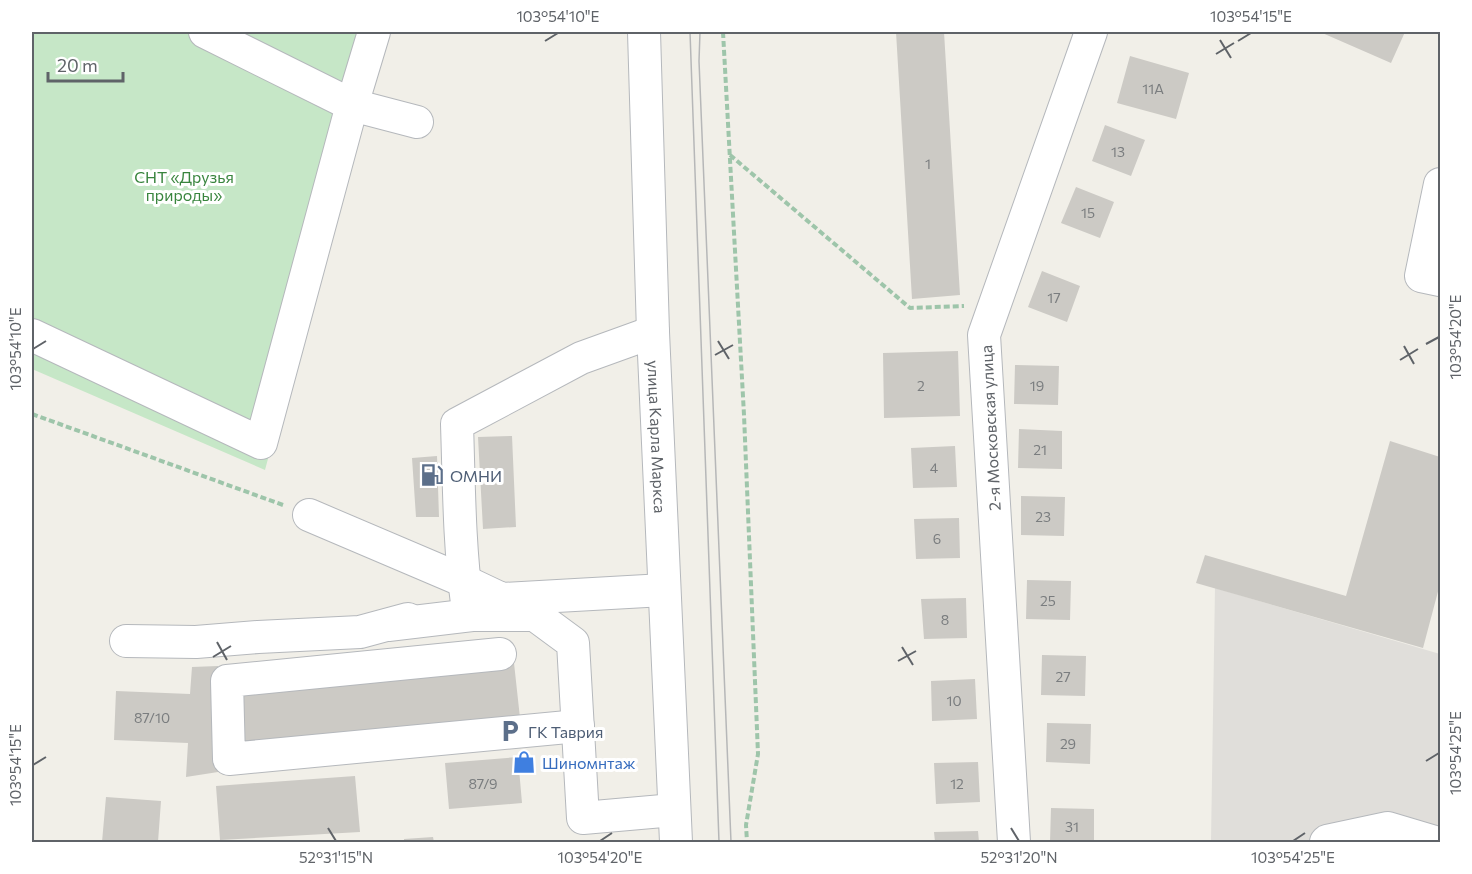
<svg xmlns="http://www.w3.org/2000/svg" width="1472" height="874" viewBox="0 0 1472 874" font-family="Commissioner,sans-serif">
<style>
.industrial{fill:#e0deda}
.green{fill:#c6e7c7}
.building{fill:#cccac5}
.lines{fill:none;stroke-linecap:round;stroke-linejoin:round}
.minor-casing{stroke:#b5b8bc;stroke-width:34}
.path{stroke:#9ec5aa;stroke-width:4;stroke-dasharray:6 3;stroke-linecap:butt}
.minor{stroke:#fff;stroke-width:32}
.tram{stroke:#b6b7b8;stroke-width:1.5}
.ticks{fill:none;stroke:#5f6368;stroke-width:2}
.labels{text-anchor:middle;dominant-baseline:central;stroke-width:6;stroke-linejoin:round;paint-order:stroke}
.number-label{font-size:14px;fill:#7a7d7f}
.park-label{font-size:16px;fill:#39853e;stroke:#fff}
.street-label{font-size:16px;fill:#5f6368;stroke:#fff}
.service-label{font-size:16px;fill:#4e5e75;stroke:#fff;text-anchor:start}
.shop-label{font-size:16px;fill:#366cbe;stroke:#fff;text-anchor:start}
.neatline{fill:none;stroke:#5f6368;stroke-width:2}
.ticks-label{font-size:15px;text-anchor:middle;fill:#5f6368}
</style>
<rect width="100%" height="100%" fill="#f1efe8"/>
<path class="industrial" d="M1215 588 1440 654V842H1211Z"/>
<path class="green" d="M32 32H382L265 470 32 369Z"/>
<path class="building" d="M896 32H944L960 295 912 299Z
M1320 32H1405L1391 63Z
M1130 56 1189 73 1176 119 1117 103Z
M1105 125 1145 140 1131 176 1092 161Z
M1076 187 1114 202 1100 238 1061 223Z
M1042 271 1080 286 1067 322 1028 307Z
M958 351 960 416 884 418 883 353Z
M1015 365 1059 366 1058 405 1014 404Z
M1019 429 1062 431V469L1018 468Z
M512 436 516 527 483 529 478 437Z
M1390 441 1440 457V584L1423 648 1196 583 1205 555 1346 596Z
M955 446 957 487 913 488 911 448Z
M437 456 439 517H416L412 458Z
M1021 496 1065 497 1064 536 1021 535Z
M959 518 960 558 916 559 914 519Z
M1027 580 1071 581 1070 620 1026 619Z
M966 598 967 638 924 639 921 599Z
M1042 655 1086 656 1085 696 1041 695Z
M514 663 520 718 242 746 237 693Z
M218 666V772L186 777 188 743 114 740 116 691 190 694 192 667Z
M975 679 977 719 932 721 931 681Z
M1047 723 1091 724 1090 764 1046 762Z
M518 757 522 803 449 809 445 763Z
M978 762 980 802 936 804 934 763Z
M355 776 360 832 220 840 216 786Z
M106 797 161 801 158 842H102Z
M1051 808 1094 809V842H1050Z
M978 831 979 842H935L934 832Z
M433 837 434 842H404V839Z"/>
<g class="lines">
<g class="minor-casing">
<g id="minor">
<path d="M205 32 352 105 417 122"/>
<path id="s1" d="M644 32 653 332 676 842"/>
<path d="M1440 184 1421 276 1440 280"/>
<path d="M32 335 261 443 352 105 374 32"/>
<path d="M309 515 464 581 502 599 664 590"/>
<path d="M467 603C459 544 459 484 457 424L581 358 653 332"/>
<path d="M388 625 472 615H535L573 643 583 818 674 810"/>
<path d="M126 641 196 642 258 637 360 632 408 619"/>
<path d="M500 654 227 681 229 759 578 726"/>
<path d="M1014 842 984 335 1091 32"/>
<path d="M1326 842 1327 841 1388 828 1435 842"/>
</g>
</g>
<path class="path" d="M723 32 744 415 758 754 746 825 747 842
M730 155 910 308 964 306
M32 414 283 505"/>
<use href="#minor" class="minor"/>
<path class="tram" d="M690 32 719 842
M700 32 699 61 731 842"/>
</g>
<path class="ticks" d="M1220 40 1231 58M545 41 558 33M1238 41 1251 33M1216 54 1234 43M718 341 729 359M1426 344 1439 337M1404 346 1414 364M33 349 46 341M715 355 733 345M1400 360 1418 349M217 642 227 660M902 647 913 665M213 657 231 646M898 661 916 651M1426 761 1439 753M33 765 46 757M328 828 336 841M1011 828 1019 841M600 841 612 833M1293 841 1305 833"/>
<defs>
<g id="fuel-bare" transform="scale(1.8)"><path d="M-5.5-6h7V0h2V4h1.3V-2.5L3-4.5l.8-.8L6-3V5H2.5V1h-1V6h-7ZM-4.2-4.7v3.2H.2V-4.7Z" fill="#5c6f8a" stroke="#fff" stroke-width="2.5" paint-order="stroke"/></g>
<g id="parking-bare" transform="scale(1.8)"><path d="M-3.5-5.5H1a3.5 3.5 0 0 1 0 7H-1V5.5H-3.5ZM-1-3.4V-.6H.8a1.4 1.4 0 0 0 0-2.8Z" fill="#5c6f8a" stroke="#fff" stroke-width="2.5" paint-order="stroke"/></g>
<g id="shop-bare" transform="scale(1.8)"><path d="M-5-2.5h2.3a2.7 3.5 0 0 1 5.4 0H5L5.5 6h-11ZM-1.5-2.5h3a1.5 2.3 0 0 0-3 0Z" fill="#3f7fe0" stroke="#fff" stroke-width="2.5" paint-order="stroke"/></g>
</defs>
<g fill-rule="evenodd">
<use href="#fuel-bare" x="432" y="475"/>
<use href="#parking-bare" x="510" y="731"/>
<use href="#shop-bare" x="524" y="762"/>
</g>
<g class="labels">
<g class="number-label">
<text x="1153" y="88">11А</text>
<text x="1118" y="151">13</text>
<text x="928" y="163">1</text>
<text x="1088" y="212">15</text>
<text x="1054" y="297">17</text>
<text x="921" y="385">2</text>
<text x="1037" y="385">19</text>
<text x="1040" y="449">21</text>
<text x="934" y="467">4</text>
<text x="1043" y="516">23</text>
<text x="937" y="538">6</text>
<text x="1048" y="600">25</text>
<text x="945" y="619">8</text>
<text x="1063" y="676">27</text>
<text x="954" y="700">10</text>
<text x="152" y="717">87/10</text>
<text x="1068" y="743">29</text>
<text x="483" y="783">87/9</text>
<text x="957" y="783">12</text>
<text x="1072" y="826">31</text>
</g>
<g class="park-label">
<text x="184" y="176">СНТ «Друзья<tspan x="184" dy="18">природы»</tspan></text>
</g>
<g class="street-label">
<text transform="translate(990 428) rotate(-93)">2-я Московская улица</text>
<text stroke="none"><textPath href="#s1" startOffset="405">улица Карла Маркса</textPath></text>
</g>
<g class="service-label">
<text x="450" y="475">ОМНИ</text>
<text x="528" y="731">ГК Таврия</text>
</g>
<g class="shop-label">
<text x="542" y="762">Шиномнтаж</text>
</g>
</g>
<rect width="1472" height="874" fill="none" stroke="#ffffff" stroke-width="66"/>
<path d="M48 72v9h75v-9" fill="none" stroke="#5f6368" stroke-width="3"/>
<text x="57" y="72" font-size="18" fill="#5f6368" stroke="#ffffff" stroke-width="4.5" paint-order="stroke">20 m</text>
<rect x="33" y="33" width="1406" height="808" class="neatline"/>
<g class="ticks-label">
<text x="558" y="22">103°54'10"E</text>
<text x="1251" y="22">103°54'15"E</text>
<text transform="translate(1456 337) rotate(-90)" y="5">103°54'20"E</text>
<text transform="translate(16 349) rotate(-90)" y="5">103°54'10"E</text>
<text transform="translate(1456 753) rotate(-90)" y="5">103°54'25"E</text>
<text transform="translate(16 765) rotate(-90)" y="5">103°54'15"E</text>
<text x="336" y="863">52°31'15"N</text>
<text x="600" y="863">103°54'20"E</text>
<text x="1019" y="863">52°31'20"N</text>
<text x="1293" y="863">103°54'25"E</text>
</g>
</svg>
